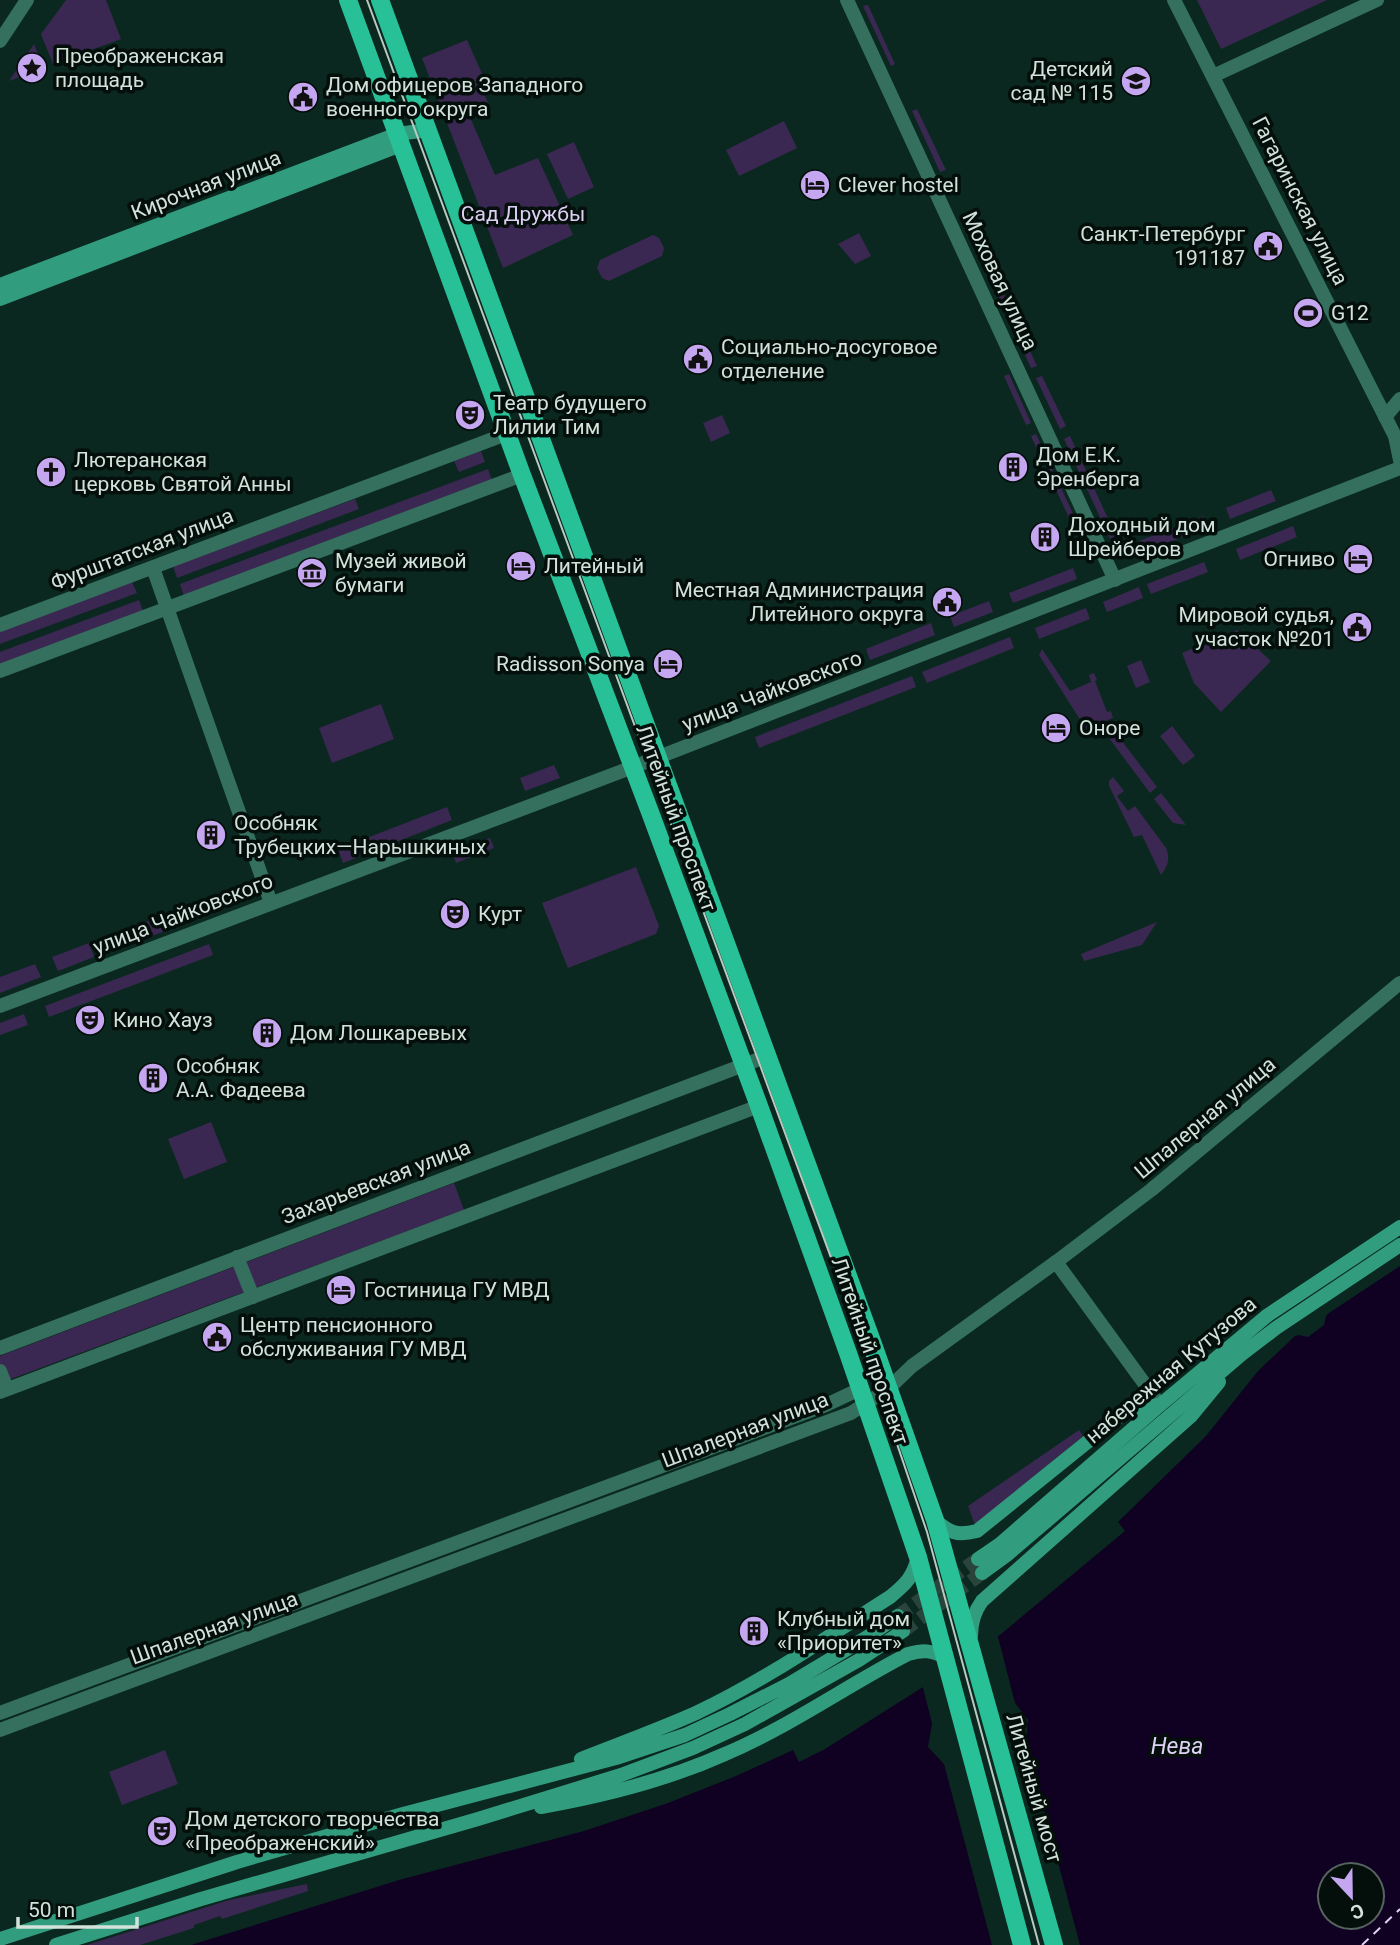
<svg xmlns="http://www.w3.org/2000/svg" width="1400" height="1945" viewBox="0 0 1400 1945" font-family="Roboto,sans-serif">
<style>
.green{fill:#3b2852}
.water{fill:#100022;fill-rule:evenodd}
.pier{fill:#0a281f}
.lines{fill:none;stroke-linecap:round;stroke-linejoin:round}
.ferry{stroke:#ded1f5;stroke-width:2;stroke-dasharray:9 7;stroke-linecap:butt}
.secondary-tunnel{stroke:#28443b;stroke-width:14;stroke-dasharray:14 7;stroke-linecap:butt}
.minor{stroke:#34705d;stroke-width:14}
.tertiary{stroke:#34705d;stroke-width:14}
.secondary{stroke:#329d7e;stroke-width:14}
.primary{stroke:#28c097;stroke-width:18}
.tram{stroke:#b8cac2;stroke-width:2}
.labels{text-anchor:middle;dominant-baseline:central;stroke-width:7;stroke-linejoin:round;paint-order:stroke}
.poi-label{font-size:21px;fill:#d2e2db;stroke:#040e0a;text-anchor:start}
.street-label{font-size:21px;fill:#d2e2db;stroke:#040e0a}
.park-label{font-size:21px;fill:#ddcff3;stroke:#040e0a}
.water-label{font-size:23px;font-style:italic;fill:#ded1f5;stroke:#040e0a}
</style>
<rect width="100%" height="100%" fill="#0a281f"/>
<path class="green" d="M66 0H106L121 39 53 64 41 34Z
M1197 0H1327L1221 49Z
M868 5 895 64 891 66 863 6Z
M467 40 484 78 479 81 489 106 469 115 495 175 538 158 573 235 503 268 422 58Z
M34 44 43 68 9 81Z
M917 109 946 170 940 172 912 111Z
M784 121 797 148 739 176 726 150Z
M574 142 594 187 568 199 547 154Z
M967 214 1037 366 1031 368 961 216Z
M859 233 871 256 855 264 838 244Z
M653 235 659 238 664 248 662 256 609 281 602 278 597 268 600 260Z
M1009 374 1031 423 1026 425 1004 376Z
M1042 376 1066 426 1060 429 1036 378Z
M722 415 730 433 711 442 703 423Z
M1036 434 1088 546 1083 548 1031 436Z
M1070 436 1116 536 1110 539 1064 439Z
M481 451 485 462 459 472 454 461Z
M488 469 492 480 184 596 180 584Z
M1271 490 1276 501 1230 519 1226 508Z
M355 499 359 509 177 578 173 566Z
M1204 516 1208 527 1144 552 1139 541Z
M1293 526 1297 537 1240 560 1236 549Z
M1204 562 1208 572 1151 594 1147 584Z
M1073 568 1077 579 1013 603 1009 593Z
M132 582 137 593 0 644V632Z
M1139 587 1143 598 1107 612 1103 602Z
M139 600 143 611 0 665V652Z
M989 601 993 612 954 627 950 616Z
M1086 608 1090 619 1039 639 1035 628Z
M931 623 935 635 870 660 866 649Z
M1237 630 1271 661 1221 712 1194 683 1182 653Z
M1010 637 1014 648 927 683 922 672Z
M1042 649 1070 691 1091 682 1089 675 1094 673 1097 680 1095 681 1107 712 1111 711 1113 718 1086 729 1039 655Z
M1141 660 1150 682 1136 688 1127 666Z
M912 676 916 687 759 748 755 737Z
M381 704 394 739 332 763 319 728Z
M1172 726 1195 756 1183 765 1160 736Z
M1111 727 1157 787 1150 793 1103 730Z
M554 765 560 778 525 791 520 778Z
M1113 777 1124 791 1117 796 1128 811 1135 806 1166 848C1171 860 1167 866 1161 875L1142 835 1134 837 1109 786V781Z
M1161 793 1186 825 1173 823 1154 799Z
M447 807 452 820 343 863 338 849Z
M490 838 494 848 456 863 452 852Z
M636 867 659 926 656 934 568 968 542 903Z
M240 886 245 900 184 923 179 909Z
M167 914 173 928 112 951 106 937Z
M1157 922 1142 945 1084 961 1081 954Z
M89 943 94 957 58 971 52 957Z
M209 944 213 955 49 1017 45 1006Z
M35 964 41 977 0 993V977Z
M24 1014 28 1025 0 1035V1023Z
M211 1122 227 1162 184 1179 168 1139Z
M454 1183 464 1210 0 1383V1356Z
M1079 1430 1083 1436 975 1525 968 1506Z
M165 1750 178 1784 122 1805 109 1772Z
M307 1884 308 1891 222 1919 220 1916 194 1925V1928L140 1945H87L229 1900Z"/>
<path class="water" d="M1400 1266V1945H191L399 1880 584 1831 668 1803 736 1776 793 1750 799 1762 825 1749 961 1663 1001 1634 1125 1531 1118 1522 1206 1436 1258 1371 1295 1336 1299 1335 1308 1337 1324 1325 1326 1316 1329 1313ZM1330 1875H1372V1917H1330Z"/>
<path class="pier" d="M997 1633 1015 1703 1028 1720 1026 1742 1080 1945H992L944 1764 928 1747 932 1723 922 1684Z"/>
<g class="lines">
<path class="ferry" d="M1362 1945 1400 1909"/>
<path class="secondary-tunnel" d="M898 1616 978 1559
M903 1631 982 1573"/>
<path class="minor" d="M847 0 1115 580
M0 41 27 0
M1213 76 1377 0
M1385 417 1400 399
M153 568 271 903
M0 625 535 423
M0 671 522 475
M237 1257 253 1297
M1056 1262 1160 1405
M0 1348 767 1056
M0 1371 7 1389
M0 1392 759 1106"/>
<path class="tertiary" d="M1174 0 1395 436 1400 460
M0 1006 633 767 1400 468
M0 1713 826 1405 860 1389
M0 1730 851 1413 888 1389 912 1366 1056 1262 1151 1190 1400 983"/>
<path class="secondary" d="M0 285 397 134 428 130
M0 299 401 145
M935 1520C950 1533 957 1536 977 1531L1127 1410 1159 1405
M978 1559 1000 1544 1160 1405 1268 1315 1400 1227
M982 1573 1008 1554 1242 1354 1276 1328 1400 1245
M971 1636C971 1622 974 1612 982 1601L1191 1416 1219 1382
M581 1759C619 1744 658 1730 696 1713 764 1681 827 1637 890 1597 906 1584 913 1577 918 1557
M541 1807C604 1796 667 1780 725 1754 789 1727 846 1686 908 1654 923 1650 931 1650 945 1657
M0 1939 237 1862 403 1814 616 1758 685 1735 730 1714 789 1684 869 1636 898 1616
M56 1945 201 1899 478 1819 621 1775 693 1748 745 1724 859 1660 903 1631"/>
<path class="primary" d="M348 0 522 475 650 812 759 1106 848 1353 918 1557 1022 1945
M380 0 873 1344 935 1520 1054 1945"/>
<path class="tram" d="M367 0 864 1347 927 1532 1039 1945"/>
</g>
<defs>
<g id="sight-disc" transform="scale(1.575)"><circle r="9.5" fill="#c5a7f1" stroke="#040e0a"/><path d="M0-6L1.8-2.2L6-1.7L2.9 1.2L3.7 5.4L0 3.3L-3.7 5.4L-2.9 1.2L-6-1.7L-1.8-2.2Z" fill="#111"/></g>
<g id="school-disc" transform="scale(1.575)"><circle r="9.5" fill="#c5a7f1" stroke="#040e0a"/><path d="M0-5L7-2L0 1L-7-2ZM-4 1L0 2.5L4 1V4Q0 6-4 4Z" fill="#111"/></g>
<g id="civic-disc" transform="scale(1.575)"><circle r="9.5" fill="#c5a7f1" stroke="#040e0a"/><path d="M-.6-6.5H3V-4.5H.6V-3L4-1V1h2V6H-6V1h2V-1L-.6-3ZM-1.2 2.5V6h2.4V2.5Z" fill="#111"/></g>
<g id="hotel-disc" transform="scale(1.575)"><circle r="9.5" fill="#c5a7f1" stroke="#040e0a"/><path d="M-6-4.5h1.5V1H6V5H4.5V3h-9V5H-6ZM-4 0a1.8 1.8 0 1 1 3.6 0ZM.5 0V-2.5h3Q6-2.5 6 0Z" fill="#111"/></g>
<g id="stadium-disc" transform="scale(1.575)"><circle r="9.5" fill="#c5a7f1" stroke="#040e0a"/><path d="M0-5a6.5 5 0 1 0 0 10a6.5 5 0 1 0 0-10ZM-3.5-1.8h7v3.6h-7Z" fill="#111"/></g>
<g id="theatre-disc" transform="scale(1.575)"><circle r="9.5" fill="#c5a7f1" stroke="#040e0a"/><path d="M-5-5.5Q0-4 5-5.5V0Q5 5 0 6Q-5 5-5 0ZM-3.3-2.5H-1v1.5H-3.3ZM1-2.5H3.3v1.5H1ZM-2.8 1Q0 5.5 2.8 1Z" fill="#111"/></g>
<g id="building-disc" transform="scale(1.575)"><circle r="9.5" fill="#c5a7f1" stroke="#040e0a"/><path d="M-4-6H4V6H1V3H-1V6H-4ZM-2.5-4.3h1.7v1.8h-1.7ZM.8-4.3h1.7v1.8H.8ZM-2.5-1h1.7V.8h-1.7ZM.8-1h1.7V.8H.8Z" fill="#111"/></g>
<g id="church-disc" transform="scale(1.575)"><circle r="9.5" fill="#c5a7f1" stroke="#040e0a"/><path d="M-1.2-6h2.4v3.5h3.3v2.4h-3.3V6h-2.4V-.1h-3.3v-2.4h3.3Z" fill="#111"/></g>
<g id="museum-disc" transform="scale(1.575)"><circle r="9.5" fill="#c5a7f1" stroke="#040e0a"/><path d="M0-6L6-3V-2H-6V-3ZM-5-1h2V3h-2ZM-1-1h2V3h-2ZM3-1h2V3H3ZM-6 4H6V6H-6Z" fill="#111"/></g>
</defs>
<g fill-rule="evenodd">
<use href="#sight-disc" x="32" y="68"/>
<use href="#school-disc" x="1136" y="81"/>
<use href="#civic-disc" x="303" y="97"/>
<use href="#hotel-disc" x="815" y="185"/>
<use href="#civic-disc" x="1268" y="246"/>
<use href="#stadium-disc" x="1308" y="313"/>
<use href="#civic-disc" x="698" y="359"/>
<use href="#theatre-disc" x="470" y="415"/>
<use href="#building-disc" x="1013" y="467"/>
<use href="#church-disc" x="51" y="472"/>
<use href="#building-disc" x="1045" y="537"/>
<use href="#hotel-disc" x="1358" y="559"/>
<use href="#hotel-disc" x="521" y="566"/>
<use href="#museum-disc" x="312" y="573"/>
<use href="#civic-disc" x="947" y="602"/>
<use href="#civic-disc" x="1357" y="627"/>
<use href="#hotel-disc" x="668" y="664"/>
<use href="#hotel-disc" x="1056" y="728"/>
<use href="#building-disc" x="211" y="835"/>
<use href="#theatre-disc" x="455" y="914"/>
<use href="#theatre-disc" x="90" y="1020"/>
<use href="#building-disc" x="267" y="1033"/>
<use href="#building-disc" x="153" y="1078"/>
<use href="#hotel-disc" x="341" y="1290"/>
<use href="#civic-disc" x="217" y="1337"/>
<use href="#building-disc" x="754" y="1631"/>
<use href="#theatre-disc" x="162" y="1831"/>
</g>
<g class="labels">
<g class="poi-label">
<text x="55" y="56">Преображенская<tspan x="55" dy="24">площадь</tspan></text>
<text x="1113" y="69" text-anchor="end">Детский<tspan x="1113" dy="24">сад № 115</tspan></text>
<text x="326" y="85">Дом офицеров Западного<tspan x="326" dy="24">военного округа</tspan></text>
<text x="838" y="185">Clever hostel</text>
<text x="1245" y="234" text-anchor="end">Санкт-Петербург<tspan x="1245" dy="24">191187</tspan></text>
<text x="1331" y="313">G12</text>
<text x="721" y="347">Социально-досуговое<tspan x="721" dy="24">отделение</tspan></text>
<text x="493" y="403">Театр будущего<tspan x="493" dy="24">Лилии Тим</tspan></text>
<text x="1036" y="455">Дом Е.К.<tspan x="1036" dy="24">Эренберга</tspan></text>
<text x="74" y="460">Лютеранская<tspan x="74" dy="24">церковь Святой Анны</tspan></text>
<text x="1068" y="525">Доходный дом<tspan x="1068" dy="24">Шрейберов</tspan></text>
<text x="1335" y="559" text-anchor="end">Огниво</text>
<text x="335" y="561">Музей живой<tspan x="335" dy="24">бумаги</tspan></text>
<text x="544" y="566">Литейный</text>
<text x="924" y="590" text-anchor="end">Местная Администрация<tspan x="924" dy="24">Литейного округа</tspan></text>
<text x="1334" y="615" text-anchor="end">Мировой судья,<tspan x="1334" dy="24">участок №201</tspan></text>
<text x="645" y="664" text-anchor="end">Radisson Sonya</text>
<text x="1079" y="728">Оноре</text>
<text x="234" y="823">Особняк<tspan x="234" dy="24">Трубецких—Нарышкиных</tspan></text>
<text x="478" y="914">Курт</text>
<text x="113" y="1020">Кино Хауз</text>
<text x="290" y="1033">Дом Лошкаревых</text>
<text x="176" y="1066">Особняк<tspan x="176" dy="24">А.А. Фадеева</tspan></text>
<text x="364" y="1290">Гостиница ГУ МВД</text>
<text x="240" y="1325">Центр пенсионного<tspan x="240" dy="24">обслуживания ГУ МВД</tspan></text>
<text x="777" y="1619">Клубный дом<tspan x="777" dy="24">«Приоритет»</tspan></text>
<text x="185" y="1819">Дом детского творчества<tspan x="185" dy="24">«Преображенский»</tspan></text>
</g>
<g class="street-label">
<text transform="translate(206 185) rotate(-21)">Кирочная улица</text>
<text transform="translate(1300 201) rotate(63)">Гагаринская улица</text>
<text transform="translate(1000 281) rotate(65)">Моховая улица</text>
<text transform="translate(142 549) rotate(-21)">Фурштатская улица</text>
<text transform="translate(772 691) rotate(-21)">улица Чайковского</text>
<text transform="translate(676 818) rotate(70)">Литейный проспект</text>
<text transform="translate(183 914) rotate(-21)">улица Чайковского</text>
<text transform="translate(1205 1118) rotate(-40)">Шпалерная улица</text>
<text transform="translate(376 1182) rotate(-21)">Захарьевская улица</text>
<text transform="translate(870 1351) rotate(71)">Литейный проспект</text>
<text transform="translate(1171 1370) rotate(-40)">набережная Кутузова</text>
<text transform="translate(745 1430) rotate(-21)">Шпалерная улица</text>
<text transform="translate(214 1628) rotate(-20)">Шпалерная улица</text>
<text transform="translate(1034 1788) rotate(74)">Литейный мост</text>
</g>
<g class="park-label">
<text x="523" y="214">Сад Дружбы</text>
</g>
<g class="water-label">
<text x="1177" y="1746">Нева</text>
</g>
</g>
<g transform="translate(1351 1896) rotate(158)"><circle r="33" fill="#040e0a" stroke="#56635e" stroke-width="2"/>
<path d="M0-5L12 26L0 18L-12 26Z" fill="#c5a7f1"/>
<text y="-10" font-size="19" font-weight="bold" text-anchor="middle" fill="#d2e2db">С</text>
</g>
<path d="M18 1917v10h119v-10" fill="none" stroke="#d2e2db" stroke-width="3.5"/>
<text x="28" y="1917" font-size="21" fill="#d2e2db" stroke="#040e0a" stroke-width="5" paint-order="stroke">50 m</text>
</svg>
